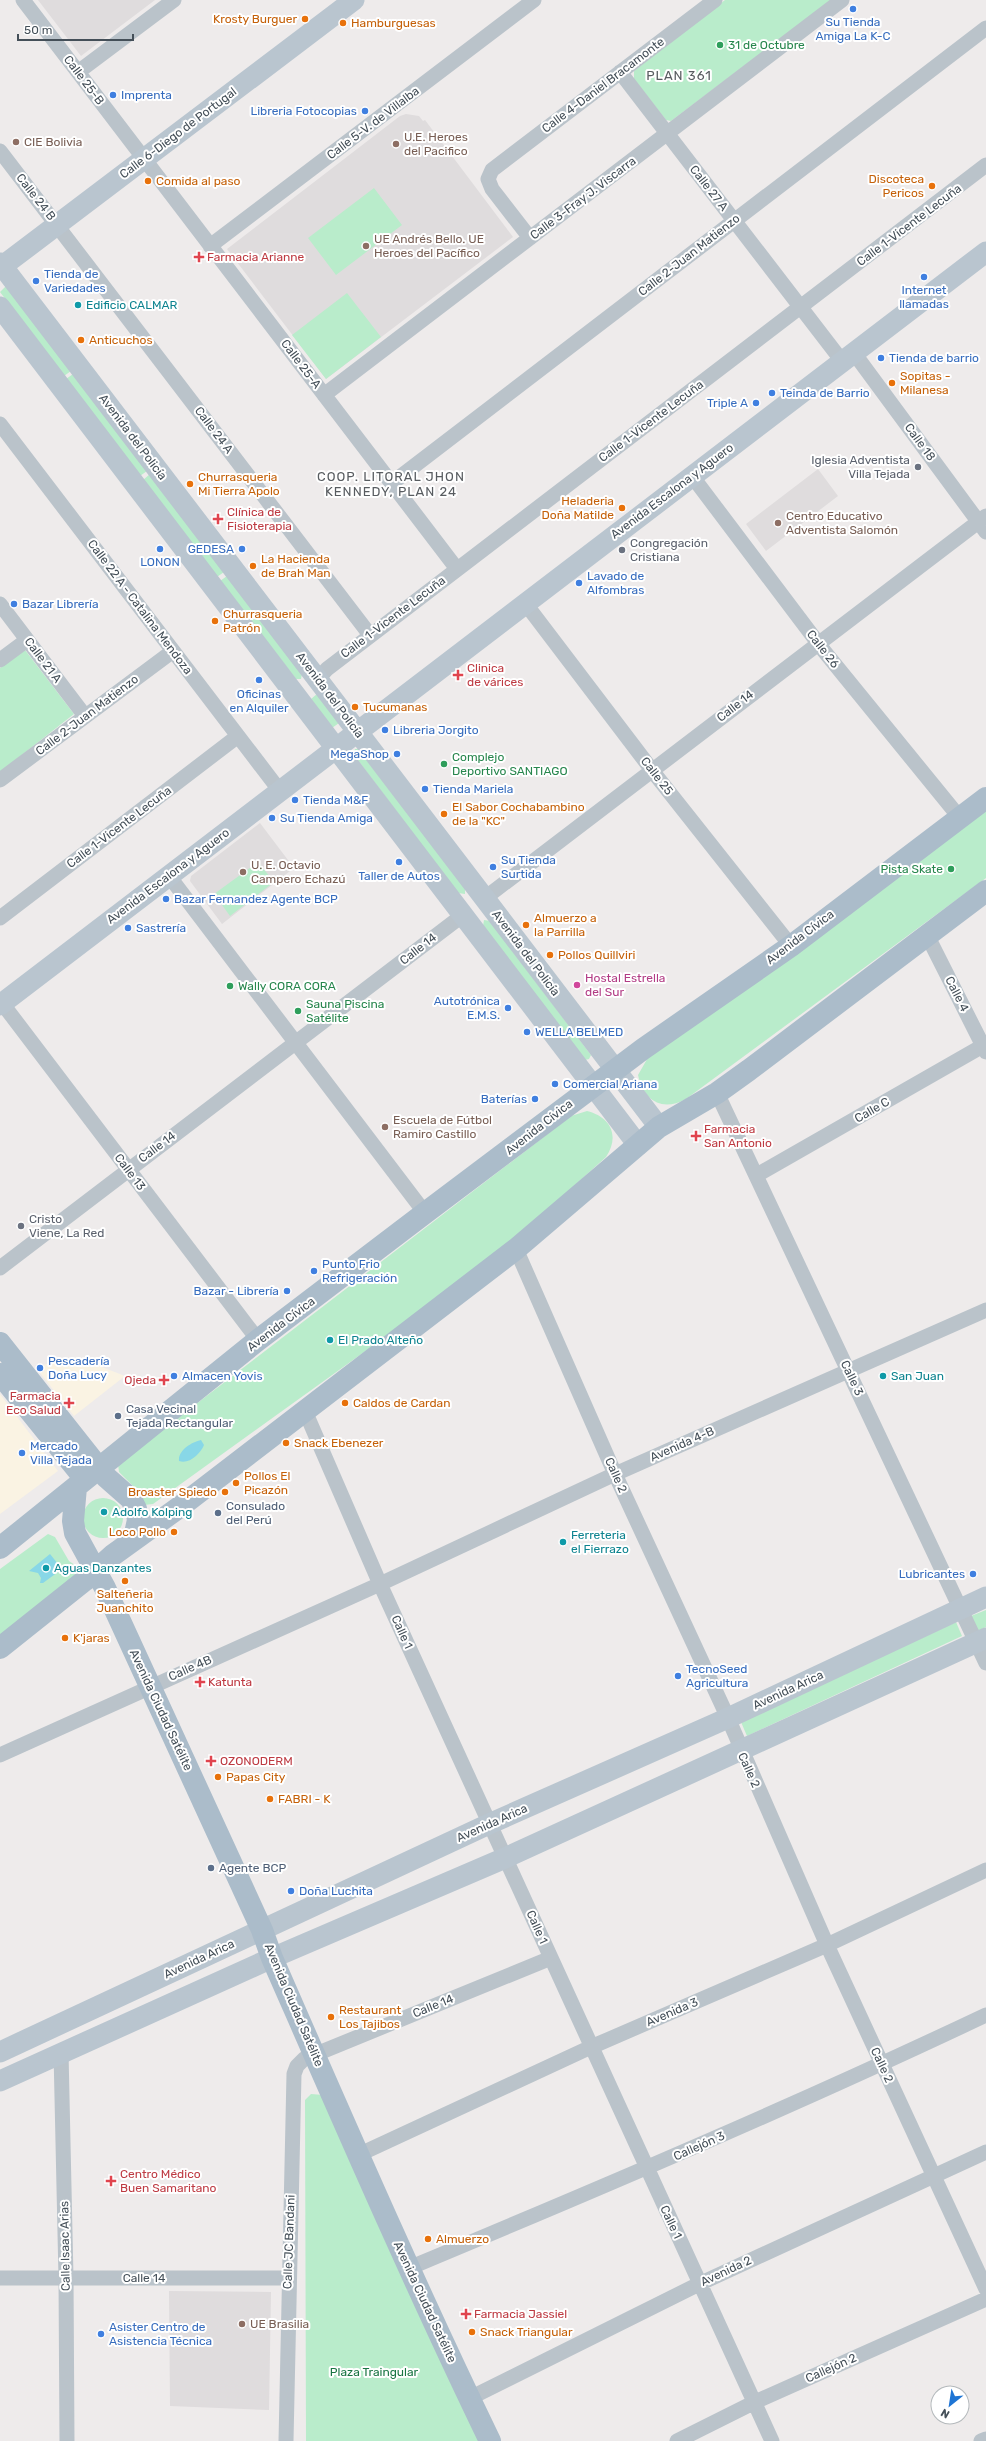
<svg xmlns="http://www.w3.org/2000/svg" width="986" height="2441" viewBox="0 0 986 2441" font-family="Rubik,sans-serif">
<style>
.commercial{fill:#faf3e3}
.education{fill:#dfdcdd}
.green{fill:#b9eccb}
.water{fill:#88d7e7}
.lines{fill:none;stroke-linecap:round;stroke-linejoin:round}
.street{stroke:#bac3ca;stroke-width:15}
.secondary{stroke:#b9c5cf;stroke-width:21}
.primary{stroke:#abbcca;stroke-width:22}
.shop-dot{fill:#3f7fe0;stroke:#fff;stroke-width:1.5}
.food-dot{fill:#e8710a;stroke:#fff;stroke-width:1.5}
.leisure-dot{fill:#2e9e5b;stroke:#fff;stroke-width:1.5}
.education-dot{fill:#8d6e63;stroke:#fff;stroke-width:1.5}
.health-dot{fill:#e0444e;stroke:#fff;stroke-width:1.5}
.culture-dot{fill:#0f9aa8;stroke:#fff;stroke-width:1.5}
.worship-dot{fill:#6b7280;stroke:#fff;stroke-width:1.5}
.hotel-dot{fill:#d1479c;stroke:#fff;stroke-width:1.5}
.service-dot{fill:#5c6f8a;stroke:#fff;stroke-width:1.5}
.labels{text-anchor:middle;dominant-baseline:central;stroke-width:4;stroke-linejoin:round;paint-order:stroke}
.food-label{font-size:12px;fill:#c56008;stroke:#fff;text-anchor:start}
.shop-label{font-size:12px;fill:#366cbe;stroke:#fff;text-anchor:start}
.leisure-label{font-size:12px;fill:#27864d;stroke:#fff;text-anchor:start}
.street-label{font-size:12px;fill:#444f58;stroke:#fff}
.education-label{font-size:12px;fill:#785e54;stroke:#fff;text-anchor:start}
.health-label{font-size:12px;fill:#be3a42;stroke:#fff;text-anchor:start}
.culture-label{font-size:12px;fill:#0d838f;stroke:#fff;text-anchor:start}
.worship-label{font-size:12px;fill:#5b616d;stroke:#fff;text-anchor:start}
.hotel-label{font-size:12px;fill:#b23c85;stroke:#fff;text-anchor:start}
.service-label{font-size:12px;fill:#4e5e75;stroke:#fff;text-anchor:start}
.park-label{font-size:12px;fill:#197543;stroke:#fff}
.neighbourhood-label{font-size:13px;letter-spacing:1px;fill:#585c60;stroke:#fff}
</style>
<rect width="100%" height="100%" fill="#eeebeb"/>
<path class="commercial" d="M73 1361 94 1364 125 1376 74 1416 36 1368 46 1364Z
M0 1394 58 1471 0 1514Z"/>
<path class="education" d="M38 0H155L81 56Z
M406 114 419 116 423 121 425 120 513 237 326 379 227 249 400 116Z
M818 469 838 496 766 551 746 524Z
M260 823 294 868 222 924 190 881 191 876Z
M169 2291 271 2292 269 2410 170 2406Z"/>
<path class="green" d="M725 0H832L671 121 666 120 634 79V71Z
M374 188 402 225 336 275 308 238Z
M6 286 71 371 64 376 0 292Z
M347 293 381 337 326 379 292 335Z
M73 374 147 471 140 476 66 379Z
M150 474 224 572 217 577 143 480Z
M227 576 302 674 301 679H296L220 581Z
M25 650 74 714 0 772V668Z
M317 694 339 723 332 728 311 699Z
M355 749H358L465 888V894L458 893 354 755Z
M986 806V878L686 1099C662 1112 644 1101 638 1075L650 1054Z
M258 862 274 882 230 916 214 894Z
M484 920 490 921 591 1055 589 1059 585 1060 483 926Z
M587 1111C611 1117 620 1136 606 1157L492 1260 153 1504 144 1505 136 1489 119 1472 118 1464 571 1116Z
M83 1518a20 20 0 1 1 40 0a20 20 0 1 1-40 0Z
M48 1534 55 1537 69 1561 78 1567 79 1573 0 1638V1569Z
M986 1610V1627L977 1631 971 1616Z
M956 1622 962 1636 747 1736 741 1722Z
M311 2094 323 2095 480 2441H306L305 2100Z"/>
<path class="water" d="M201 1440 204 1445C201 1453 189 1465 179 1461 178 1450 192 1442 201 1440Z
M50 1554 62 1569 43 1583H40L41 1578 38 1573 29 1571Z"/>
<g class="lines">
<path class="street" d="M23 0 457 569
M78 72 174 0
M620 72 842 361
M0 151 370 635
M530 238 492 189 488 179 492 170 715 0
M210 246 534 0
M854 353 986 532
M324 395 842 0
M0 424 280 791
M692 476 824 651 960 818
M392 483 986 28
M525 603 658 778 791 946
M0 604 85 716
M0 660 27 640
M318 679 327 669 986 165
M0 780 173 651
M169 876 425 1213
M485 898 986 516
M0 918 238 736
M928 937 986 1052
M2 1003 258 1340
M717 1093 986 1663
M757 1175 986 1044
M516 1249 615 1474 728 1718 827 1945 986 2289
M0 1268 463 915
M305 1411 380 1584 772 2441
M0 1755 380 1584 615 1474 986 1310
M61 2052 66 2278 67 2441
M358 2155 591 2047 827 1945 986 1870
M409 2268C603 2187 796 2105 986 2015
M0 2278H288
M470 2398 699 2284 986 2152
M286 2441 294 2074 297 2066 304 2059 551 1958
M677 2441 755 2402 986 2299
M981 2441 986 2439"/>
<path class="secondary" d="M0 263 659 1127
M0 268 354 0
M0 307 638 1145
M0 1005 986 252
M0 2052 489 1824 728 1718 986 1597
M0 2081 272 1958 505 1858 986 1638"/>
<path class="primary" d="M0 1343 106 1477 131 1499 136 1509 138 1520 134 1538
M0 1374 85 1479
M76 1487 73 1521 75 1533 105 1588 262 1930 272 1958C343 2120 413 2282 490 2441
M0 1548 258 1340 425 1213 643 1049 791 946 986 798
M0 1648 84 1581 113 1555 181 1506 516 1249 659 1127 717 1093 749 1070 986 891"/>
</g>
<g class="shop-dot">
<circle cx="853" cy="9" r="4"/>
<circle cx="113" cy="95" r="4"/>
<circle cx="365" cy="111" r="4"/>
<circle cx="924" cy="277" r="4"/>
<circle cx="36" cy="281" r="4"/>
<circle cx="881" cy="358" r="4"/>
<circle cx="772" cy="393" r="4"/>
<circle cx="756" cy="403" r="4"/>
<circle cx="160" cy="549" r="4"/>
<circle cx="242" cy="549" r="4"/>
<circle cx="579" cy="583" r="4"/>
<circle cx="14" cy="604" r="4"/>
<circle cx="259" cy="680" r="4"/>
<circle cx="385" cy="730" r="4"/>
<circle cx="397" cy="754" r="4"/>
<circle cx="425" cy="789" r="4"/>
<circle cx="295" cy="800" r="4"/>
<circle cx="272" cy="818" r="4"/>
<circle cx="399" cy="862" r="4"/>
<circle cx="493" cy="867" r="4"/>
<circle cx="166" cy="899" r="4"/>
<circle cx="128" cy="928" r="4"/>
<circle cx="508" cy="1008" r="4"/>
<circle cx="527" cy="1032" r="4"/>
<circle cx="555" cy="1084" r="4"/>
<circle cx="535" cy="1099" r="4"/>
<circle cx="314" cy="1271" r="4"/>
<circle cx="287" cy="1291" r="4"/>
<circle cx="40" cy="1368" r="4"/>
<circle cx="174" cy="1376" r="4"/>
<circle cx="22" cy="1453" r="4"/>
<circle cx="973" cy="1574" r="4"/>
<circle cx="678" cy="1676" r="4"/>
<circle cx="291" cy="1891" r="4"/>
<circle cx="101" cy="2334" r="4"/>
</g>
<g class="food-dot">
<circle cx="305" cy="19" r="4"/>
<circle cx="343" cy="23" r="4"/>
<circle cx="148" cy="181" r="4"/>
<circle cx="932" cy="186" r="4"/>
<circle cx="81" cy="340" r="4"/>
<circle cx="892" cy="383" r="4"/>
<circle cx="190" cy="484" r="4"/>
<circle cx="622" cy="508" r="4"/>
<circle cx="253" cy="566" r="4"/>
<circle cx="215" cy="621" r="4"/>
<circle cx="355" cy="707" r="4"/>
<circle cx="444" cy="814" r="4"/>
<circle cx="526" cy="925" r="4"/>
<circle cx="550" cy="955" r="4"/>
<circle cx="345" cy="1403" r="4"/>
<circle cx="286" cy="1443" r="4"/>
<circle cx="236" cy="1483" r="4"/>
<circle cx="225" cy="1492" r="4"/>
<circle cx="174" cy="1532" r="4"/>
<circle cx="125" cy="1581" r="4"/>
<circle cx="65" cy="1638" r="4"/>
<circle cx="218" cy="1777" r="4"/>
<circle cx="270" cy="1799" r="4"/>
<circle cx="331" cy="2017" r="4"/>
<circle cx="428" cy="2239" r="4"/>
<circle cx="472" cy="2332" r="4"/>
</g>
<g class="leisure-dot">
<circle cx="720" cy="45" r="4"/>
<circle cx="444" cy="764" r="4"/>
<circle cx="951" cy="869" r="4"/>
<circle cx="230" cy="986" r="4"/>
<circle cx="298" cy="1011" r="4"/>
</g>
<g class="education-dot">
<circle cx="16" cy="142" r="4"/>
<circle cx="396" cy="144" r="4"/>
<circle cx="366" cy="246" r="4"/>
<circle cx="778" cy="523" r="4"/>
<circle cx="243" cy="872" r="4"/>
<circle cx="385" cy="1127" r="4"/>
<circle cx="242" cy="2324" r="4"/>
</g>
<g class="health-dot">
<path d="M197 251h4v4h4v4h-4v4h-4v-4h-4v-4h4z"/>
<path d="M216 513h4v4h4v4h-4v4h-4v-4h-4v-4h4z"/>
<path d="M456 669h4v4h4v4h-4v4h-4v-4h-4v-4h4z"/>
<path d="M694 1130h4v4h4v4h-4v4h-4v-4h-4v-4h4z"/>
<path d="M162 1374h4v4h4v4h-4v4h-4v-4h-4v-4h4z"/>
<path d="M67 1397h4v4h4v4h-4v4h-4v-4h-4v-4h4z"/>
<path d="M198 1676h4v4h4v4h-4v4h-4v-4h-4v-4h4z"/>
<path d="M209 1755h4v4h4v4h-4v4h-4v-4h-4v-4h4z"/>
<path d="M109 2175h4v4h4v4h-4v4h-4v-4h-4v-4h4z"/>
<path d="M464 2308h4v4h4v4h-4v4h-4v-4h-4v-4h4z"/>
</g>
<g class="culture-dot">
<circle cx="78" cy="305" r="4"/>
<circle cx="330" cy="1340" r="4"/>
<circle cx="883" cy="1376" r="4"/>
<circle cx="104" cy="1512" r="4"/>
<circle cx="563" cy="1542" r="4"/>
<circle cx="46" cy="1568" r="4"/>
</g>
<g class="worship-dot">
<circle cx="918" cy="467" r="4"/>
<circle cx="622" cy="550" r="4"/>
<circle cx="21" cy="1226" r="4"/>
</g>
<circle class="hotel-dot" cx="577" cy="985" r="4"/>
<g class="service-dot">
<circle cx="118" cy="1416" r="4"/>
<circle cx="218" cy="1513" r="4"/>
<circle cx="211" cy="1868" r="4"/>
</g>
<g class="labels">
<g class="food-label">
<text x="297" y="19" text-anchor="end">Krosty Burguer</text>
<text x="351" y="23">Hamburguesas</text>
<text x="924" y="179" text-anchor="end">Discoteca<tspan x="924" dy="14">Pericos</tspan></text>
<text x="156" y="181">Comida al paso</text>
<text x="89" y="340">Anticuchos</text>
<text x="900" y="376">Sopitas -<tspan x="900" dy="14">Milanesa</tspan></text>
<text x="198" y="477">Churrasqueria<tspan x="198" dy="14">Mi Tierra Apolo</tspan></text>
<text x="614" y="501" text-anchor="end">Heladeria<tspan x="614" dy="14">Doña Matilde</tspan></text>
<text x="261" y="559">La Hacienda<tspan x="261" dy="14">de Brah Man</tspan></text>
<text x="223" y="614">Churrasqueria<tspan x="223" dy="14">Patrón</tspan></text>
<text x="363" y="707">Tucumanas</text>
<text x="452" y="807">El Sabor Cochabambino<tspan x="452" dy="14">de la "KC"</tspan></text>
<text x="534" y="918">Almuerzo a<tspan x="534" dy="14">la Parrilla</tspan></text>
<text x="558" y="955">Pollos Quillviri</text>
<text x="353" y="1403">Caldos de Cardan</text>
<text x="294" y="1443">Snack Ebenezer</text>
<text x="244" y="1476">Pollos El<tspan x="244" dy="14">Picazón</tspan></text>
<text x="217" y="1492" text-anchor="end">Broaster Spiedo</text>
<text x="166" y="1532" text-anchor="end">Loco Pollo</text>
<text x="125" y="1594" text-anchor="middle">Salteñeria<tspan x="125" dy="14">Juanchito</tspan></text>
<text x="73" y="1638">K'jaras</text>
<text x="226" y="1777">Papas City</text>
<text x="278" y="1799">FABRI - K</text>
<text x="339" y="2010">Restaurant<tspan x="339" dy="14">Los Tajibos</tspan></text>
<text x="436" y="2239">Almuerzo</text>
<text x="480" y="2332">Snack Triangular</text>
</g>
<g class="shop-label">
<text x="853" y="22" text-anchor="middle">Su Tienda<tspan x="853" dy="14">Amiga La K-C</tspan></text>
<text x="121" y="95">Imprenta</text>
<text x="357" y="111" text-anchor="end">Libreria Fotocopias</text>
<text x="44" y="274">Tienda de<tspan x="44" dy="14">Variedades</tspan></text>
<text x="924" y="290" text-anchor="middle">Internet<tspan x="924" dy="14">llamadas</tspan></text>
<text x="889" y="358">Tienda de barrio</text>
<text x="780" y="393">Teinda de Barrio</text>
<text x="748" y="403" text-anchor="end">Triple A</text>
<text x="234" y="549" text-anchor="end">GEDESA</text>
<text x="160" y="562" text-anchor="middle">LONON</text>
<text x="587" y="576">Lavado de<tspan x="587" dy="14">Alfombras</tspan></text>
<text x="22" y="604">Bazar Librería</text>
<text x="259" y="694" text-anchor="middle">Oficinas<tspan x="259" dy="14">en Alquiler</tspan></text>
<text x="393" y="730">Libreria Jorgito</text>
<text x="389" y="754" text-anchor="end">MegaShop</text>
<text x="433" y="789">Tienda Mariela</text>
<text x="303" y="800">Tienda M&amp;F</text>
<text x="280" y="818">Su Tienda Amiga</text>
<text x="501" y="860">Su Tienda<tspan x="501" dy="14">Surtida</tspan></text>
<text x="399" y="876" text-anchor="middle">Taller de Autos</text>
<text x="174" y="899">Bazar Fernandez Agente BCP</text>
<text x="136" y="928">Sastrería</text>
<text x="500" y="1001" text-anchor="end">Autotrónica<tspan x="500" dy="14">E.M.S.</tspan></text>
<text x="535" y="1032">WELLA BELMED</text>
<text x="563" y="1084">Comercial Ariana</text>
<text x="527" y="1099" text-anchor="end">Baterías</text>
<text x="322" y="1264">Punto Frio<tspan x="322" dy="14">Refrigeración</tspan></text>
<text x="279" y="1291" text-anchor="end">Bazar - Librería</text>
<text x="48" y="1361">Pescadería<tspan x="48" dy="14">Doña Lucy</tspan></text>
<text x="182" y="1376">Almacen Yovis</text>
<text x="30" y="1446">Mercado<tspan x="30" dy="14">Villa Tejada</tspan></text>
<text x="965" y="1574" text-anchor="end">Lubricantes</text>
<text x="686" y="1669">TecnoSeed<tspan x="686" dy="14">Agricultura</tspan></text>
<text x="299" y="1891">Doña Luchita</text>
<text x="109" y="2327">Asister Centro de<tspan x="109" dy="14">Asistencia Técnica</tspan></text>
</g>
<g class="leisure-label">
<text x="728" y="45">31 de Octubre</text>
<text x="452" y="757">Complejo<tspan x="452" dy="14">Deportivo SANTIAGO</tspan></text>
<text x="943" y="869" text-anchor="end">Pista Skate</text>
<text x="238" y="986">Wally CORA CORA</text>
<text x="306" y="1004">Sauna Piscina<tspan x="306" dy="14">Satélite</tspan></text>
</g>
<g class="street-label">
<text transform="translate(84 80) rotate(53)">Calle 25-B</text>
<text transform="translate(603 85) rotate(-37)">Calle 4-Daniel Bracamonte</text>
<text transform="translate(373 123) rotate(-37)">Calle 5-V. de Villalba</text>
<text transform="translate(178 133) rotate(-37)">Calle 6-Diego de Portugal</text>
<text transform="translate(709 188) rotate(52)">Calle 27 A</text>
<text transform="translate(36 197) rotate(52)">Calle 24 B</text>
<text transform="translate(583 198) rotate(-37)">Calle 3-Fray J. Viscarra</text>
<text transform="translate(909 225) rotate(-37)">Calle 1-Vicente Lecuña</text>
<text transform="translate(689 255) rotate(-38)">Calle 2-Juan Matienzo</text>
<text transform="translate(301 364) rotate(53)">Calle 25-A</text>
<text transform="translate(651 421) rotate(-37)">Calle 1-Vicente Lecuña</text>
<text transform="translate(214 430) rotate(53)">Calle 24 A</text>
<text transform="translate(133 437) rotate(53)">Avenida del Policía</text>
<text transform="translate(920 442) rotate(54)">Calle 18</text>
<text transform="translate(672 491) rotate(-37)">Avenida Escalona y Aguero</text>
<text transform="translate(140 607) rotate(53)">Calle 22 A - Catalina Mendoza</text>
<text transform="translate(393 617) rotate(-37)">Calle 1-Vicente Lecuña</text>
<text transform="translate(823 649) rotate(52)">Calle 26</text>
<text transform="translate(43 660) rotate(53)">Calle 21 A</text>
<text transform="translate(330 695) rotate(53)">Avenida del Policía</text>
<text transform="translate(735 706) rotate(-38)">Calle 14</text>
<text transform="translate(87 715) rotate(-37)">Calle 2-Juan Matienzo</text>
<text transform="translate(657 776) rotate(52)">Calle 25</text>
<text transform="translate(119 827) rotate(-37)">Calle 1-Vicente Lecuña</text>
<text transform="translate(168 876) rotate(-37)">Avenida Escalona y Aguero</text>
<text transform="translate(800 937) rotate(-37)">Avenida Cívica</text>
<text transform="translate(418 949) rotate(-38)">Calle 14</text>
<text transform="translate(526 953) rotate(53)">Avenida del Policía</text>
<text transform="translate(957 994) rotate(63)">Calle 4</text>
<text transform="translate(872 1110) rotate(-30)">Calle C</text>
<text transform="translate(539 1127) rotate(-38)">Avenida Cívica</text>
<text transform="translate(157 1147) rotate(-37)">Calle 14</text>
<text transform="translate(130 1172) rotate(53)">Calle 13</text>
<text transform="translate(281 1324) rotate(-37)">Avenida Cívica</text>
<text transform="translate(852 1378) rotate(65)">Calle 3</text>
<text transform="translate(682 1444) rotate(-24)">Avenida 4-B</text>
<text transform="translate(616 1475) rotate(66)">Calle 2</text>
<text transform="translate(402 1632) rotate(66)">Calle 1</text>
<text transform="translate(190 1668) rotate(-24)">Calle 4B</text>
<text transform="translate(788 1690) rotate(-25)">Avenida Arica</text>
<text transform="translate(161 1710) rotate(65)">Avenida Ciudad Satélite</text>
<text transform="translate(749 1770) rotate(66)">Calle 2</text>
<text transform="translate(492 1823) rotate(-24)">Avenida Arica</text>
<text transform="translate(537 1927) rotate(66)">Calle 1</text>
<text transform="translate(199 1959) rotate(-25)">Avenida Arica</text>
<text transform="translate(294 2005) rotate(67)">Avenida Ciudad Satélite</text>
<text transform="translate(433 2006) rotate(-22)">Calle 14</text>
<text transform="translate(672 2012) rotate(-23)">Avenida 3</text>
<text transform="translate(882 2065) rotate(65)">Calle 2</text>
<text transform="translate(699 2146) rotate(-24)">Callejón 3</text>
<text transform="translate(671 2222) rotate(65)">Calle 1</text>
<text transform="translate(289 2242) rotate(-88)">Calle JC Bandani</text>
<text transform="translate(65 2246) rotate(-91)">Calle Isaac Arias</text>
<text transform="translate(726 2271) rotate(-25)">Avenida 2</text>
<text x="144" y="2278">Calle 14</text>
<text transform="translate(425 2302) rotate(65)">Avenida Ciudad Satélite</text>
<text transform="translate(831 2368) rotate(-24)">Callejón 2</text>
</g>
<g class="education-label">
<text x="404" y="137">U.E. Heroes<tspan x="404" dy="14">del Pacifico</tspan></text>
<text x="24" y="142">CIE Bolivia</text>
<text x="374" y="239">UE Andrés Bello. UE<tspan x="374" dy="14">Heroes del Pacífico</tspan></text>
<text x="786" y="516">Centro Educativo<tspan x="786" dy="14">Adventista Salomón</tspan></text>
<text x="251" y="865">U. E. Octavio<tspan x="251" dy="14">Campero Echazú</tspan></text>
<text x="393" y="1120">Escuela de Fútbol<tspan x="393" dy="14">Ramiro Castillo</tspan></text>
<text x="250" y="2324">UE Brasilia</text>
</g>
<g class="health-label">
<text x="207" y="257">Farmacia Arianne</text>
<text x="227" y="512">Clínica de<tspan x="227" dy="14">Fisioterapia</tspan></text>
<text x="467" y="668">Clinica<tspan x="467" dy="14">de várices</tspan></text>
<text x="704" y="1129">Farmacia<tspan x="704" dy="14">San Antonio</tspan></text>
<text x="156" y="1380" text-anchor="end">Ojeda</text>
<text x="61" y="1396" text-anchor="end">Farmacia<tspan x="61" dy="14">Eco Salud</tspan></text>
<text x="208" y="1682">Katunta</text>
<text x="220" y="1761">OZONODERM</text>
<text x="120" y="2174">Centro Médico<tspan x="120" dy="14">Buen Samaritano</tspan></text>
<text x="474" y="2314">Farmacia Jassiel</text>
</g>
<g class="culture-label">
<text x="86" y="305">Edificio CALMAR</text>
<text x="338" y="1340">El Prado Alteño</text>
<text x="891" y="1376">San Juan</text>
<text x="112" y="1512">Adolfo Kolping</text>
<text x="571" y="1535">Ferreteria<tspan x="571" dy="14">el Fierrazo</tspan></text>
<text x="54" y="1568">Aguas Danzantes</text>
</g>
<g class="worship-label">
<text x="910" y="460" text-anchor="end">Iglesia Adventista<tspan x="910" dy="14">Villa Tejada</tspan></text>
<text x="630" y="543">Congregación<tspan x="630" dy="14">Cristiana</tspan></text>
<text x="29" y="1219">Cristo<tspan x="29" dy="14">Viene, La Red</tspan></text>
</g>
<g class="hotel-label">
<text x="585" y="978">Hostal Estrella<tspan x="585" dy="14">del Sur</tspan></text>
</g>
<g class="service-label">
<text x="126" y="1409">Casa Vecinal<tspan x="126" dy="14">Tejada Rectangular</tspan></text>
<text x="226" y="1506">Consulado<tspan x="226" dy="14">del Perú</tspan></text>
<text x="219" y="1868">Agente BCP</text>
</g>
<g class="park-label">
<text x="374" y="2372">Plaza Traingular</text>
</g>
<g class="neighbourhood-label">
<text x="679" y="75">PLAN 361</text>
<text x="391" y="476">COOP. LITORAL JHON<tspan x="391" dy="15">KENNEDY, PLAN 24</tspan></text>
</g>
</g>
<g transform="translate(950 2405) rotate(210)"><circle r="19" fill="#ffffff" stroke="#b4b9bc"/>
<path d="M0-3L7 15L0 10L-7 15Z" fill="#1f75d4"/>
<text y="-6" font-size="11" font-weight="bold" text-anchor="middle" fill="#444f58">N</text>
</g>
<path d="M18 34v6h115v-6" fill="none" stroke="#444f58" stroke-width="2"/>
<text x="24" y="34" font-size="12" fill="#444f58" stroke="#ffffff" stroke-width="3" paint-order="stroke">50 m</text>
</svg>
